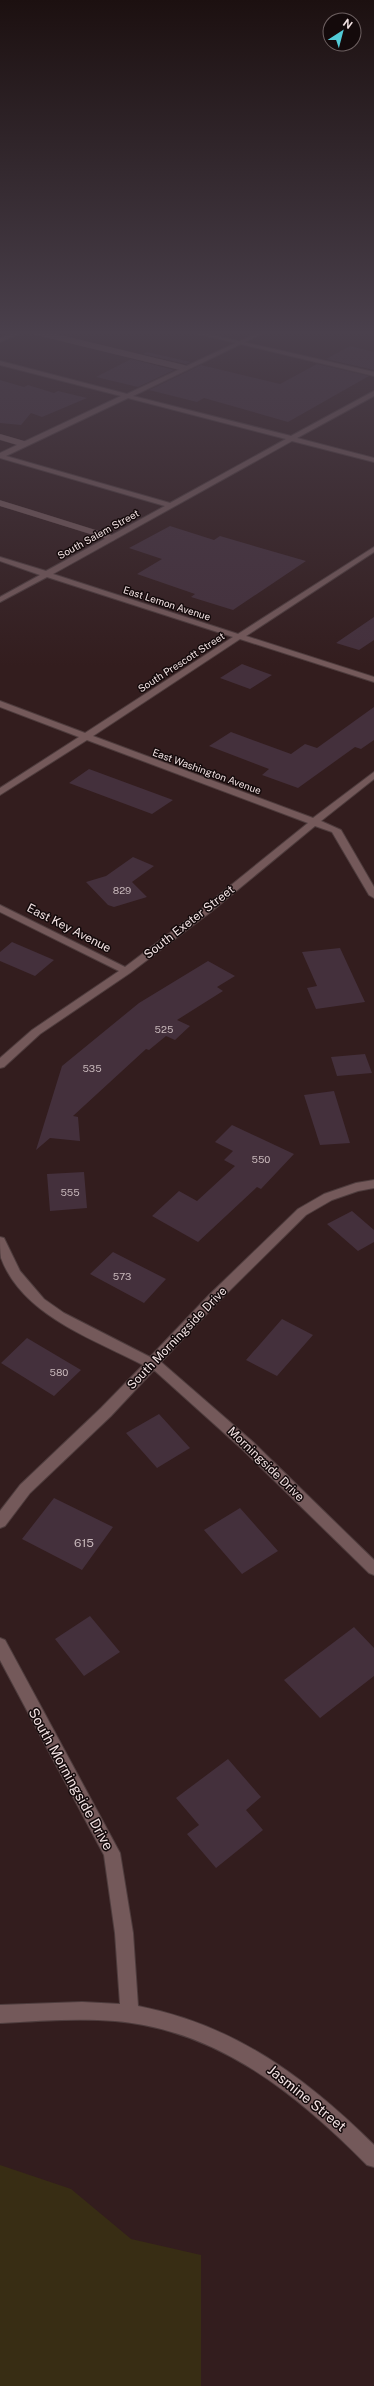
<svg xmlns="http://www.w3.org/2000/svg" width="374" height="2386" viewBox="0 0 374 2386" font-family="'Public Sans',sans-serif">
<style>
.green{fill:#382d14}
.building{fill:#44303c}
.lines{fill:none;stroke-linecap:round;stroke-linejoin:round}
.lane-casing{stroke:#4e3c3d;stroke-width:6}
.street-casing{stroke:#4e3c3d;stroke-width:2}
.secondary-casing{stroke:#4e3c3d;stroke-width:2}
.lane{stroke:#74595a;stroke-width:5.5}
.street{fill:#74595a;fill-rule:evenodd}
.secondary{fill:#74595a;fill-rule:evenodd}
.labels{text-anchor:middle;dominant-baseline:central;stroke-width:3;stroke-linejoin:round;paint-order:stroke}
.far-street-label{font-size:10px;fill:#f2e2e3;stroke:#140a0b}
.number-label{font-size:10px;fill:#c6b6b9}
.street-label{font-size:12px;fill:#f2e2e3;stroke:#140a0b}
.near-number-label{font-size:12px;fill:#c6b6b9}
.near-street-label{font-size:14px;fill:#f2e2e3;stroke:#140a0b}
</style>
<rect width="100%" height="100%" fill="#331d1e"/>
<path class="green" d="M0 2165 71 2189 131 2239 201 2255V2386H0Z"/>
<path class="building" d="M350 346 374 352V370L326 359Z
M147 352 191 362 186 364 143 354Z
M131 359 174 370 138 387 96 377Z
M317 364 369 376 288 422 204 398 197 402 149 390 201 365 280 384Z
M0 380 24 387 28 385 54 393 58 391 87 398 42 417 31 413 21 425 0 423Z
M170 526 214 540 220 536 306 561 233 610 191 597 195 594 137 574 162 559 129 548Z
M374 617V640L359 650 336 643Z
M242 664 272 675 250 689 220 678Z
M374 707V740L361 749 355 747 298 788 262 775 269 769 209 746 231 732 291 754 305 744 317 748Z
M89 769 173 800 152 814 69 783Z
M133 857 154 866 132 882 147 897 114 907 108 905 86 882 106 876Z
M12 942 54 960 35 976 0 961V952Z
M340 948 365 1002 316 1009 307 988 317 986 302 952Z
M208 961 235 976 217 987 223 991 177 1020 190 1026 175 1040 166 1036 149 1050 146 1049 73 1116 78 1117 80 1141 50 1138 36 1150 62 1066 139 1003Z
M365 1054 372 1073 337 1076 331 1057Z
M334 1091 350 1143 320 1145 304 1095Z
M232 1125 294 1154 261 1189 257 1187 198 1242 152 1216 179 1191 197 1201 235 1166 224 1160 233 1151 215 1142Z
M84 1172 87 1208 50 1211 47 1174Z
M352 1211 374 1230V1242L358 1251 327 1224Z
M113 1252 166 1279 144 1303 90 1274Z
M282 1319 313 1335 277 1376 246 1360Z
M27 1338 81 1370 54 1396 1 1363Z
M159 1414 190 1448 157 1468 126 1433Z
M54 1498 113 1527 82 1570 22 1539Z
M240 1508 278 1551 242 1574 204 1530Z
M90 1616 120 1652 84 1676 55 1639Z
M354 1627 374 1648V1676L320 1718 284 1680Z
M228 1759 261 1797 246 1810 263 1830 216 1868 187 1834 199 1825 176 1798Z"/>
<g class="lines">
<g class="lane-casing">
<path id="lane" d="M36 332 184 368
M0 437 24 444
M0 503 112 538"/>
</g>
<g class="street-casing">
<path id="street" d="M16 332H23L0 342V338Z
M259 332H266L133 396 291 436 374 391V396L297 438 374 458V462L292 441 53 574 238 634 374 547V552L246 636 374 677V682L240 639 93 736 313 818 374 772V779L321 821 341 830 374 887V898L369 895 332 832 315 826 212 911 130 973 40 1034 4 1067 0 1068V1058L32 1030 119 971 0 912V905L125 967 204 907 308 823 87 740 0 795V788L79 737 0 707V701L85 733 233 637 47 577 0 602V597L40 575 0 561V557L46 571 165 506 0 458V453L121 396 0 365V361L127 394ZM128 398 286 439 170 503 6 456Z
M374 1180V1188L358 1191 332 1200 306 1215 219 1301 161 1362 253 1442 374 1560V1575L369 1573 243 1450 154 1370 111 1416 30 1493 5 1526 0 1528V1511L20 1485 101 1408 143 1365C93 1339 22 1315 1 1258 0 1252 0 1243 0 1237L4 1238 20 1271 44 1299 64 1313 150 1357 209 1295 298 1209 324 1194 356 1183Z
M0 1638 5 1640 120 1853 133 1933 138 2006C235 2025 305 2077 374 2145V2167L367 2165C297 2094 218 2030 115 2021 77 2018 38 2021 0 2023V2005L82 2002 120 2004 115 1933 104 1855 0 1660Z"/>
</g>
<g class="secondary-casing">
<path id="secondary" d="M190 332H199L374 372V376Z"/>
</g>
<use href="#lane" class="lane"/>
<use href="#street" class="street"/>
<use href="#secondary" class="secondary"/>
</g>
<linearGradient id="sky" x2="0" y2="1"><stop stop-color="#1c1010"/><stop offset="0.5" stop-color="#4a404c"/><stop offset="1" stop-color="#4a404c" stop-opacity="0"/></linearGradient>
<rect width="374" height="666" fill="url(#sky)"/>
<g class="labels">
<g class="far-street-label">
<text transform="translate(98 534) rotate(-29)">South Salem Street</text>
<text transform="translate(167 603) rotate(18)">East Lemon Avenue</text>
<text transform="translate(181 662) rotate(-33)">South Prescott Street</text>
<text transform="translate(207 771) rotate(20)">East Washington Avenue</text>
</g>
<g class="number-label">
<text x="122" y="890">829</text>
<text x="164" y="1029">525</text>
<text x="92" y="1068">535</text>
<text x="261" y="1159">550</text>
<text x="70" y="1192">555</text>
<text x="122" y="1276">573</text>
<text x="59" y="1372">580</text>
</g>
<g class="street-label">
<text transform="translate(189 922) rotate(-38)">South Exeter Street</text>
<text transform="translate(69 928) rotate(27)">East Key Avenue</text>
<text transform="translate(177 1338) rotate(-46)">South Morningside Drive</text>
<text transform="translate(266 1464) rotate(44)">Morningside Drive</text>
</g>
<g class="near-number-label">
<text x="84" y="1543">615</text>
</g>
<g class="near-street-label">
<text transform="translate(71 1779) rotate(61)">South Morningside Drive</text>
<text transform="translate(307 2098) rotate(39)">Jasmine Street</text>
</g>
</g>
<g transform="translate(342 32) rotate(36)"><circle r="19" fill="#140a0b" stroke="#6d6061"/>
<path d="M0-3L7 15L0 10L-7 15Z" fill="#52cbd7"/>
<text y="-6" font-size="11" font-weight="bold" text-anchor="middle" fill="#f2e2e3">N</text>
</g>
</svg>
